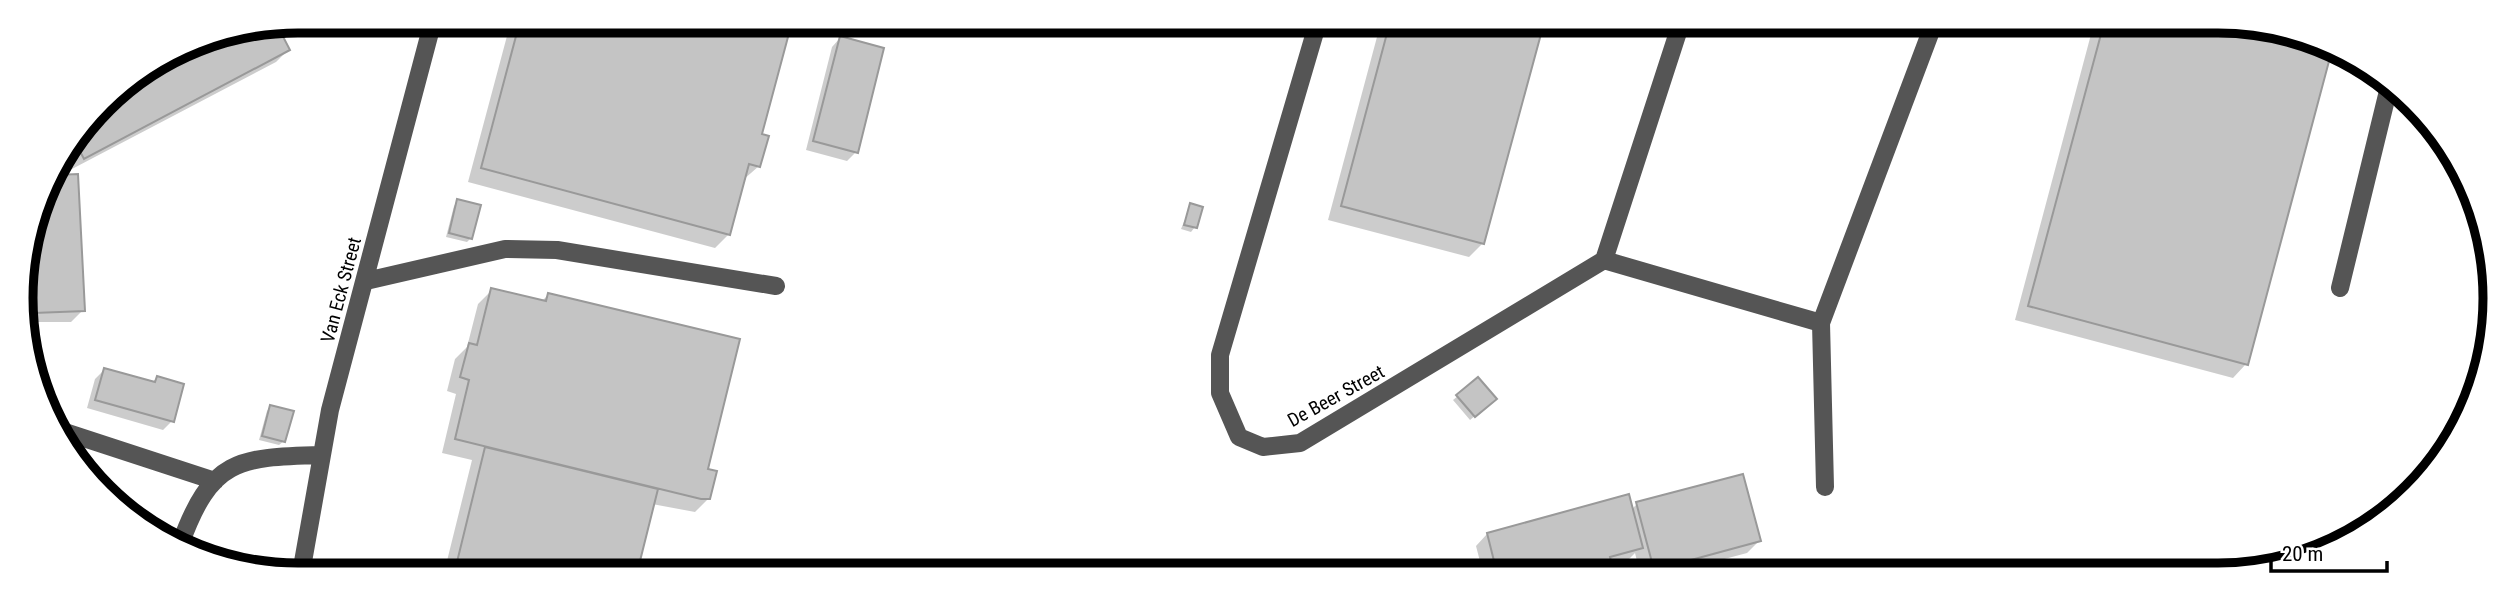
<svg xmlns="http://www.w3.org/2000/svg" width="2516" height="596" viewBox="0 0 2516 596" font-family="'Roboto Condensed',sans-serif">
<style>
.shadow{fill:#0003}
.building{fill:#c4c4c4;stroke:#999;stroke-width:2}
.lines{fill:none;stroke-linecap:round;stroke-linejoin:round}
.minor{stroke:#555;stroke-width:18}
.labels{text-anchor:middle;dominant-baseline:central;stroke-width:5;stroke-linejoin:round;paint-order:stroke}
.street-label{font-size:19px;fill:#000;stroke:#fff}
.rim{fill:none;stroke:#000;stroke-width:9}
</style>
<rect width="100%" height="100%" fill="#fff"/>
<path class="shadow" d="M511 21 790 22 760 135 759 166 743 180 729 234 715 248 468 182Z
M1381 22 1542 23 1483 243 1469 257 1328 220Z
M2094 23H2255L2330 49 2246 364 2233 378 2015 320Z
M840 38 856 152 847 161 806 150 832 47Z
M288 50 276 62 72 169 65 156 115 90Z
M54 170 83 310 71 322H27L22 279 49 176Z
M458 201 471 238 467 242 446 237 454 206Z
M1191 205 1195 227 1191 232 1181 229Z
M492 290 541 302 549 294 706 470 709 498 695 512 652 504 635 573H444L472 460 442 453 456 394 447 391 455 359 467 347 478 304Z
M104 370 152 383 157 378 172 421 163 430 87 408 95 379Z
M1458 396 1490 403 1470 420 1453 400Z
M271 406 284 441 279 445 259 440 267 411Z
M1637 504 1759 541 1747 553 1672 573H1640L1635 553 1629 559 1610 564 1612 573H1483L1476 546 1487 534 1631 510Z"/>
<path class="building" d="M520 21 792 22 762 134 769 136 760 167 749 164 730 235 481 168Z
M1390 22 1544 23 1484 244 1341 206Z
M2104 23H2255L2332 50 2248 365 2028 306Z
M277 25 290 50 84 159 75 142 115 90 192 42Z
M840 36 884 48 858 153 813 141Z
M56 168V175L78 174 85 311 34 313V310L26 311 22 279 49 176Z
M457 199 481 205 472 239 449 233Z
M1190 203 1203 207 1197 228 1184 225Z
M491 288 546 301 548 293 740 339 708 469 717 471 710 499H701L455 439 469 380 460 377 469 343 477 345Z
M104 368 155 382 157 376 184 384 174 422 95 400Z
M1478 377 1497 399 1475 417 1456 395Z
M270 405 294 411 285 442 262 436Z
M485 447 658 489 637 573H501L457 562Z
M1743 474 1761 541 1654 570 1636 502Z
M1629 494 1643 548 1610 557 1614 573H1497L1487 533Z"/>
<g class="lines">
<path class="minor" d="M1318 22 1220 355V393L1239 437 1263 447 1300 443 1604 260 1681 23
M1604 260 1821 323 1934 23
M366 281 505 249 557 250 776 286
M2340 288 2389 87
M1821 323 1825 487
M59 430 215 481
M180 545C211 459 237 457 322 455
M301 573 330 410 433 21"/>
</g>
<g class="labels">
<g class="street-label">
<text transform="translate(341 290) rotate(-75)">Van Eck Street</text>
<text transform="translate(1336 396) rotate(-29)">De Beer Street</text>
</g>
</g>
<path d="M0 0H2516V596H0ZM298 33H2218A265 265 0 0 1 2483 298V298A265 265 0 0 1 2218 563H298A265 265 0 0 1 33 298V298A265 265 0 0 1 298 33Z" fill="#fff" fill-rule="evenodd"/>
<path class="rim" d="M298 33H2218A265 265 0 0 1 2483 298V298A265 265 0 0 1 2218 563H298A265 265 0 0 1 33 298V298A265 265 0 0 1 298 33Z"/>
<path d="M2271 561v10h116v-10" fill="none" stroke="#000000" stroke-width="3.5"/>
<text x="2282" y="561" font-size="21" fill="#000000" stroke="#ffffff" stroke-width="5" paint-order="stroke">20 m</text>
</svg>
